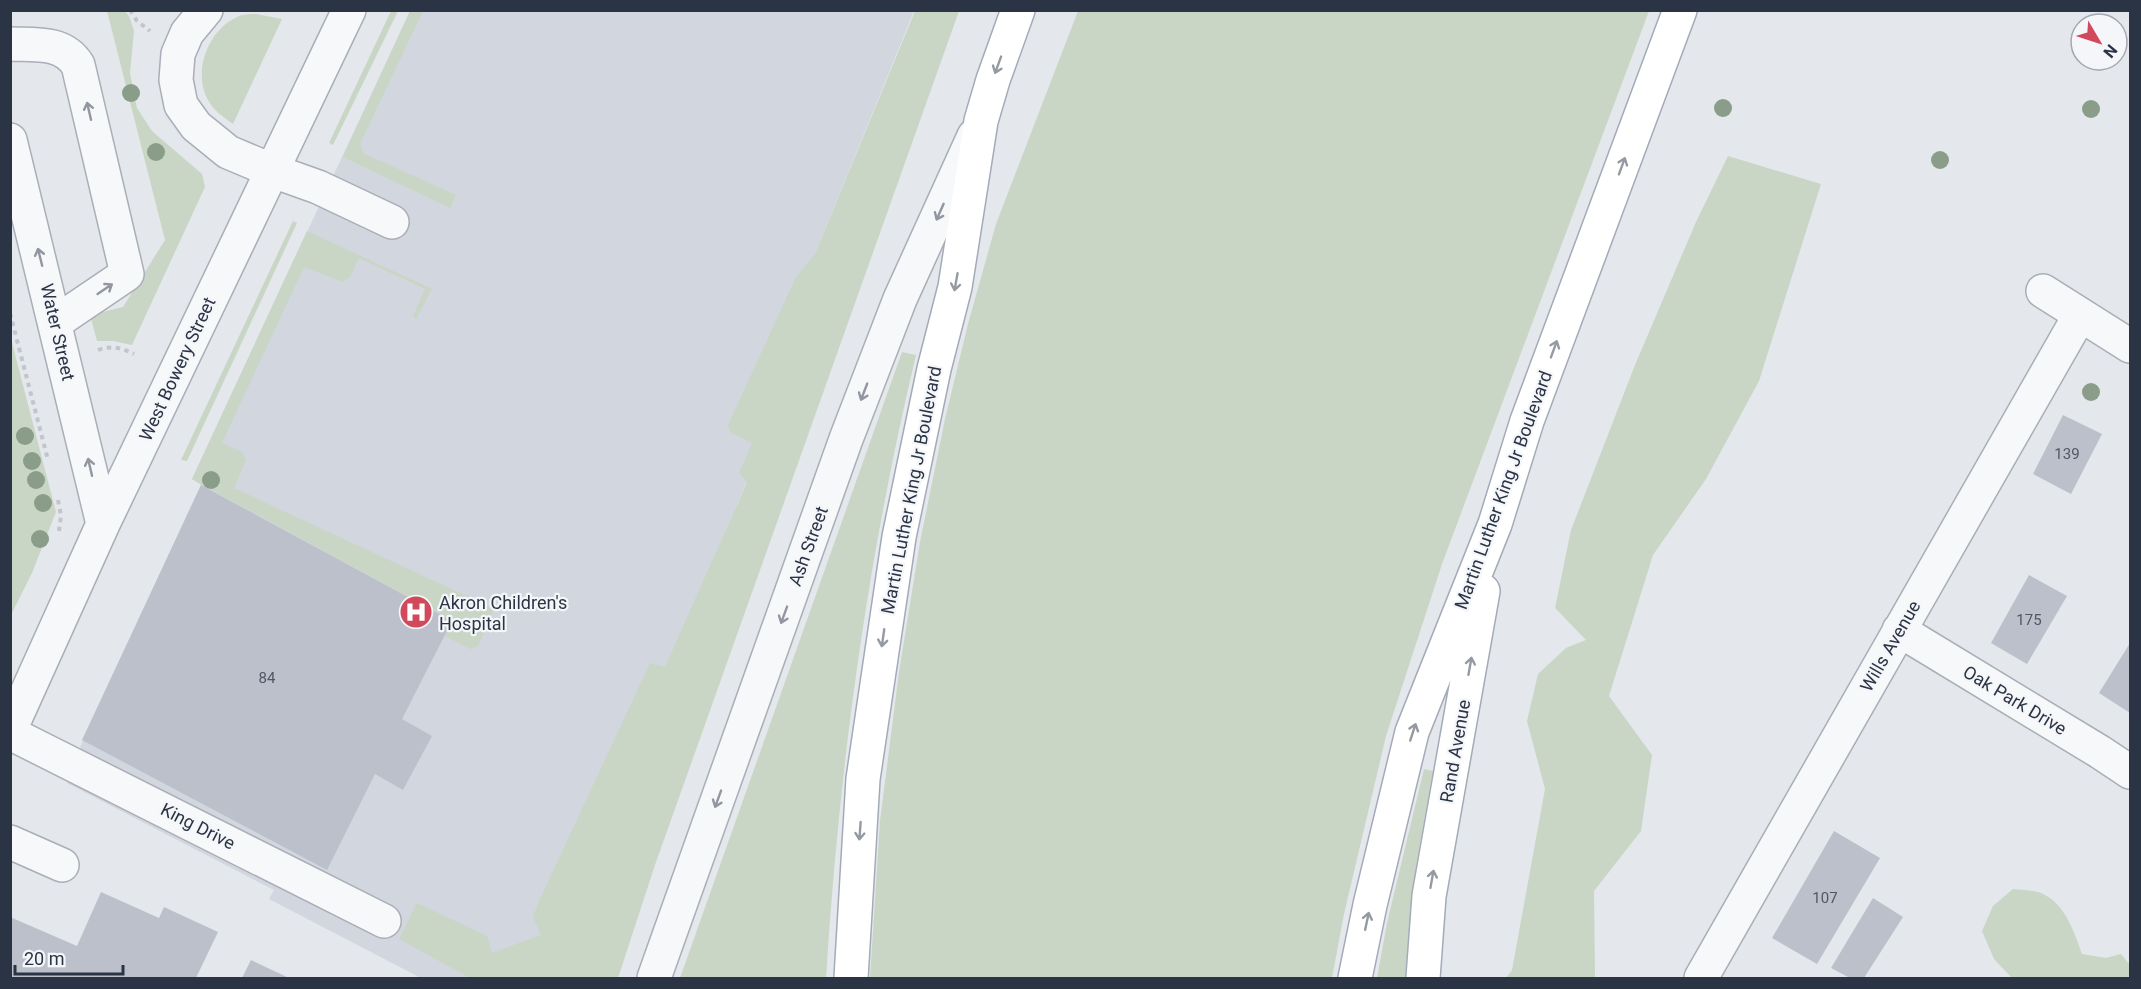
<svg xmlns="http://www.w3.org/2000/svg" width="2141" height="989" viewBox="0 0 2141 989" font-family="Roboto,sans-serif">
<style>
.built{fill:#d2d6de}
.green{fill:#c9d6c5}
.building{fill:#bbc0ca}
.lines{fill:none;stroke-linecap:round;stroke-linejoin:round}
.minor-casing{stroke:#a9aeb7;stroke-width:36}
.major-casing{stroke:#a3abb8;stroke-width:36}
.path{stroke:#c2c5cb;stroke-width:4;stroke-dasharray:4.5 4.5;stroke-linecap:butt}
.minor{stroke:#f7f8fa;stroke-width:33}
.major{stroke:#fff;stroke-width:33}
.tree{fill:#899d89}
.oneway{stroke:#959aa2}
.oneway2{stroke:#9196a0}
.labels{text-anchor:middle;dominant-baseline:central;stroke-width:4.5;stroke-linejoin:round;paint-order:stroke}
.number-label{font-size:15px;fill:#4f5766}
.street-label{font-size:18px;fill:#2b3445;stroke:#f4f6f9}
.poi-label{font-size:18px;fill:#2b3445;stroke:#f4f6f9;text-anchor:start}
</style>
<rect width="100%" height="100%" fill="#e4e7ec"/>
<path class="built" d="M410 11H914L815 254 747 481 532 978H421L269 899 274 890 67 783 83 740 201 485 192 479Z"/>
<path class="green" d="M107 11H125L129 16 134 31 130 73 137 108 152 131 202 174 205 187 132 345 113 341H97L90 315 123 307 165 240Z
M391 11H398L333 145 329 143Z
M410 11H423L360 144 363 153 456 195 450 208 343 157Z
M915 11H959L655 865 618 978H470L399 939 417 903 487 936 492 953 541 935 533 917 539 901 650 663 665 667 747 482 739 473 752 443 730 432 728 425 796 277 815 254Z
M1078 11H1649L1442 564 1386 736 1344 914 1332 978H870L880 821 899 672 920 542 945 419 968 324 996 224Z
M256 14 282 19 233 124C226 119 217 113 212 106 190 78 206 31 237 17 243 14 250 14 256 14Z
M1728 156 1821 184 1759 381 1706 479 1653 555 1609 696 1652 755 1641 831 1594 891 1595 978H1506L1512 970 1545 789 1527 721 1538 674 1566 648 1586 640 1555 608 1571 530 1635 365 1696 222Z
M293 221 297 223 187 461 181 460Z
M307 231 432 289 416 319 413 316 425 289 359 258 350 277 343 282 304 267 222 443 242 452 246 460 234 488 488 606 493 612 478 646 470 649 445 636 452 621 192 479Z
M10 335 56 512 32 573 11 615Z
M902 352 916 355C867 560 839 768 826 978H680Z
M1424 769 1433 771 1416 866 1405 978H1377L1387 923Z
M2013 889C2022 890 2037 890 2045 895 2066 906 2075 934 2082 954L2106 958 2121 954 2130 965V978H2014L2011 977 1994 959 1982 931 1993 906Z"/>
<path class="building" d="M2063 415 2102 434 2071 494 2033 474Z
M201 485 452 621 402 719 432 736 403 790 375 774 327 870 82 740Z
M2029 575 2067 596 2027 664 1991 643Z
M2130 643V713L2099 693Z
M1834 831 1880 858 1817 964 1772 938Z
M101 892 159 918 164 907 218 932 196 978H10V917L77 946Z
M1873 898 1903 917 1864 978H1850L1831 968Z
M251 960 289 978H242Z"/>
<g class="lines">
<g class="minor-casing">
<path id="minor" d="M206 10 187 33 178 54 176 80 181 105 196 126 228 152 273 171 318 187 392 222
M10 44C36 45 63 41 78 65L127 274 56 322
M10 140 103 524
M2043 291 2130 346
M1899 630 2100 752 2130 772
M10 730 103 524 349 10
M10 733 384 921
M10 842 62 865
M654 978 846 439 900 299 974 136
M1701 978 2080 315"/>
</g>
<g class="major-casing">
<path id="major" d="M851 978 863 779 899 537 934 369 955 287 981 121 993 80 1018 10
M1355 978 1370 905 1412 732 1495 524 1527 421 1680 10
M1423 978 1429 896 1483 591"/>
</g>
<path class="path" d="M130 10 137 21 150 31
M10 313 48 460
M98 350C111 345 122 348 134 354
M58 500 61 516 59 531"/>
<use href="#minor" class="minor"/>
<use href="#major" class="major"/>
</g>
<g class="tree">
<circle cx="131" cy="93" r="9"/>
<circle cx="1723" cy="108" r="9"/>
<circle cx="2091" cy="109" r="9"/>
<circle cx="156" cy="152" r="9"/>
<circle cx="1940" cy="160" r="9"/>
<circle cx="2091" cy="392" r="9"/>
<circle cx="25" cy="436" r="9"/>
<circle cx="32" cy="461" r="9"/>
<circle cx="36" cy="480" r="9"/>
<circle cx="211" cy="480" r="9"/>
<circle cx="43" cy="503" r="9"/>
<circle cx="40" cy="539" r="9"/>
</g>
<defs><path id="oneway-shaft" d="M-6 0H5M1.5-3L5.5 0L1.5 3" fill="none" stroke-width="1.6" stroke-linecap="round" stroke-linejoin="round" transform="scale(1.5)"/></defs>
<g class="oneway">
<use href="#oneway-shaft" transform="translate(998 65) rotate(110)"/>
<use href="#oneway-shaft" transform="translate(1622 166) rotate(-70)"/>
<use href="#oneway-shaft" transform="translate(956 282) rotate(100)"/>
<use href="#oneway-shaft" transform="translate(1554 349) rotate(-70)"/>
<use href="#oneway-shaft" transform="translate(883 638) rotate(98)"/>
<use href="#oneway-shaft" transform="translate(1470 666) rotate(-80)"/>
<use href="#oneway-shaft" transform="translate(1413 732) rotate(-72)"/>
<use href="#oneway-shaft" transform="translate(860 831) rotate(94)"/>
<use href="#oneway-shaft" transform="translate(1432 879) rotate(-80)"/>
<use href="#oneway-shaft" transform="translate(1367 921) rotate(-78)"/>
</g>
<g class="oneway2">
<use href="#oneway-shaft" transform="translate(89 111) rotate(-103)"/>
<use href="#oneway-shaft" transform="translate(940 212) rotate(114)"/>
<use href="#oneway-shaft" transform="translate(40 257) rotate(-104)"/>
<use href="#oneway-shaft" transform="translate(105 289) rotate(-34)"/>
<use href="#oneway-shaft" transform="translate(864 392) rotate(111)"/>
<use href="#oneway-shaft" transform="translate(90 467) rotate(-103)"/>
<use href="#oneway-shaft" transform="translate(784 615) rotate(110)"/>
<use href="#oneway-shaft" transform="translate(718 799) rotate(110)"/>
</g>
<defs>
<g id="hospital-disc" transform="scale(1.725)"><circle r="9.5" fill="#d1495b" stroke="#f4f6f9"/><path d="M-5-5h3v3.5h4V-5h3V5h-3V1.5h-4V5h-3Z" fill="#fff"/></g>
</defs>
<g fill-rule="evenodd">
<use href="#hospital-disc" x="416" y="612"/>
</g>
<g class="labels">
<g class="number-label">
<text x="2067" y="454">139</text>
<text x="2029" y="620">175</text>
<text x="267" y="678">84</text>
<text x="1825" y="898">107</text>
</g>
<g class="street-label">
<text transform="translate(58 332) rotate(77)">Water Street</text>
<text transform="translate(177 369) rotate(-65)">West Bowery Street</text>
<text transform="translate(911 490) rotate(-79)">Martin Luther King Jr Boulevard</text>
<text transform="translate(1503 490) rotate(-70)">Martin Luther King Jr Boulevard</text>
<text transform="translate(808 546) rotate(-70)">Ash Street</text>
<text transform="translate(1890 646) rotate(-60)">Wills Avenue</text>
<text transform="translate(2015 700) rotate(31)">Oak Park Drive</text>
<text transform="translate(1455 751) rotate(-80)">Rand Avenue</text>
<text transform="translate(198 826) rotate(27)">King Drive</text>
</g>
<g class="poi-label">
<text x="439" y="602">Akron Children's<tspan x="439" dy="21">Hospital</tspan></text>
</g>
</g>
<rect width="2141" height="989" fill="none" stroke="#2b3445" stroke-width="24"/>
<g transform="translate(2099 42) rotate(129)"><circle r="28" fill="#f4f6f9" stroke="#a4a8b1" stroke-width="1.5"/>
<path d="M0-4.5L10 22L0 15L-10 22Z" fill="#d1495b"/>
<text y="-9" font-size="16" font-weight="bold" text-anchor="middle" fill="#2b3445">N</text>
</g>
<path d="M15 965v9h108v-9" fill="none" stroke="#2b3445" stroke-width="3"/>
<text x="24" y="965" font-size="18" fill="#2b3445" stroke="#f4f6f9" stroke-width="4.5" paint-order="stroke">20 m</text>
</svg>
